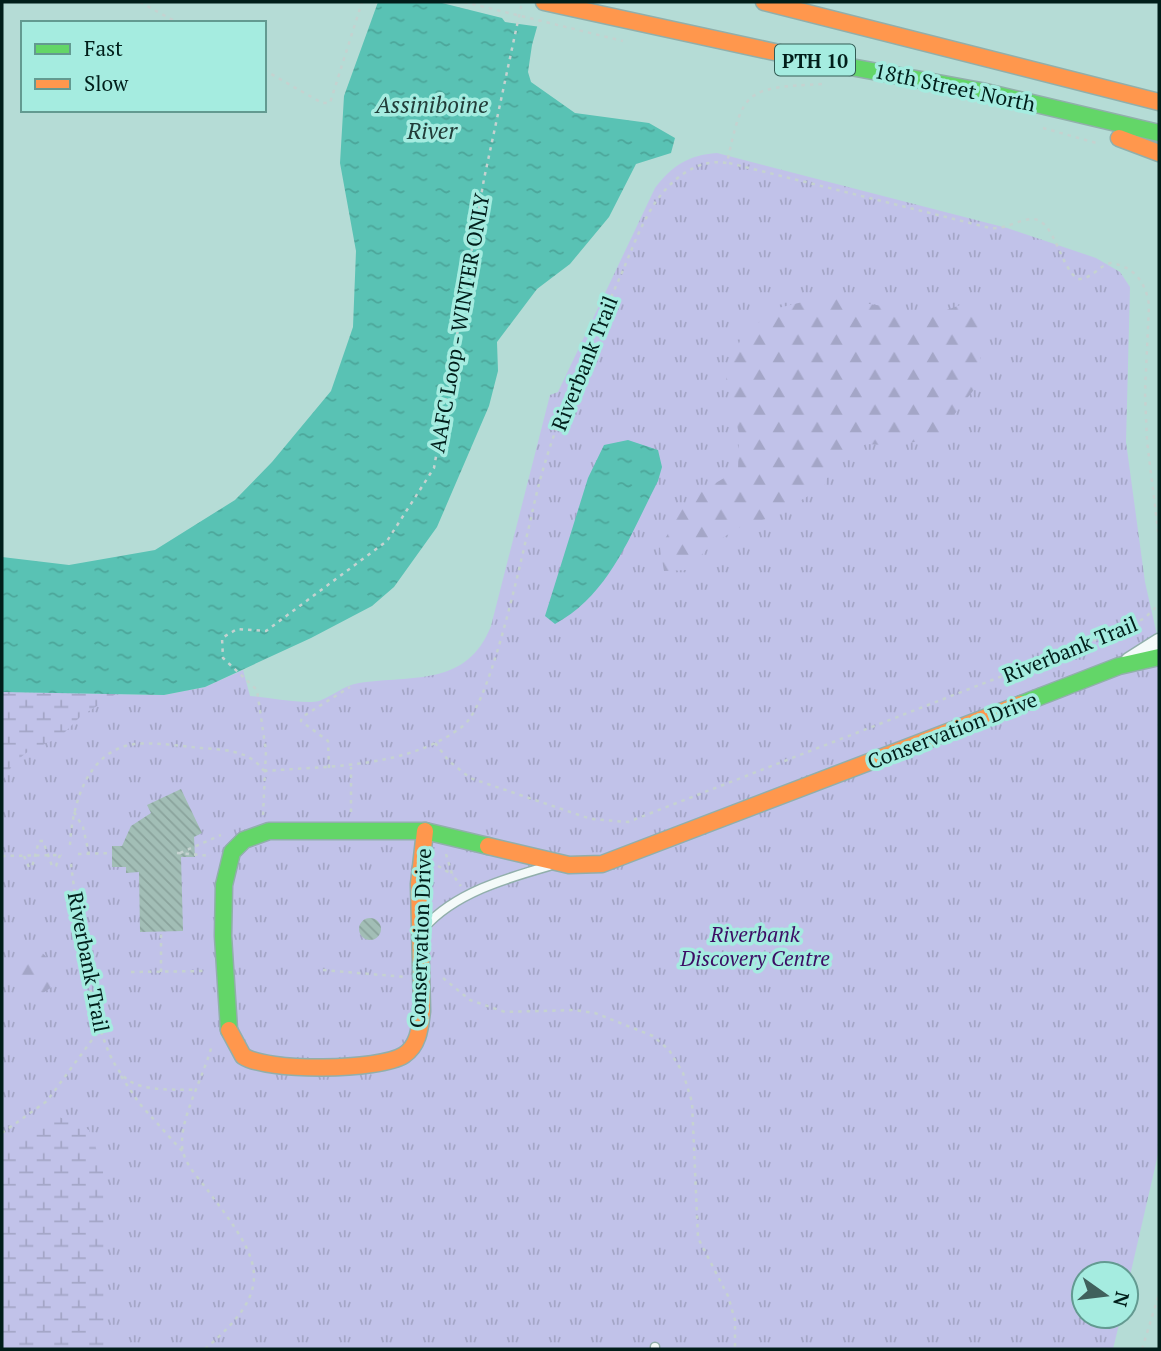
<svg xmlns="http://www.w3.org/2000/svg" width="1161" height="1351" viewBox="0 0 1161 1351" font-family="'PT Serif',serif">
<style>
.grass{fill:url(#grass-tufts)}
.forest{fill:url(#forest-firs)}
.wetland{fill:url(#wetland-marsh)}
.water{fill:url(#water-ripples)}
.pier{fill:#b5dcd6}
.building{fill:url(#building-back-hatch)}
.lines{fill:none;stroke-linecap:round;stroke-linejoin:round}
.lane-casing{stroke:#91afab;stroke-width:11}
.street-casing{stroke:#91afab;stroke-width:19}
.fast-casing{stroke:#91afab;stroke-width:19}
.slow-casing{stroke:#91afab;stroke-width:19}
.path{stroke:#c5d2d0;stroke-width:2.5;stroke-dasharray:3.5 5;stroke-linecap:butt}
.lane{stroke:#f4faf9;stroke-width:8}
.street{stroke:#f4faf9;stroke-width:16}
.fast{stroke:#63d668;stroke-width:16}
.slow{stroke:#ff974d;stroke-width:16}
.path-bridge{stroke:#c5d2d0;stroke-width:2.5;stroke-dasharray:3.5 5;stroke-linecap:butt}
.labels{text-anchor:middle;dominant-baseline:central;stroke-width:7;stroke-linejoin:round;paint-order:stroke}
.shield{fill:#a5ece0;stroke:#325c55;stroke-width:2}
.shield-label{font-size:19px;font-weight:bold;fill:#011e1a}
.street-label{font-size:21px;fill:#011e1a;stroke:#a5ece0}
.park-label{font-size:21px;font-style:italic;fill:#3c0d64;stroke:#a5ece0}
.water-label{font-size:23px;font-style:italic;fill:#223d39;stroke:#a5ece0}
</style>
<defs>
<pattern id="grass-tufts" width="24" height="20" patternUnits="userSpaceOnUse" patternTransform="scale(1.75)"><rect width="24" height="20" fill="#c1c2e9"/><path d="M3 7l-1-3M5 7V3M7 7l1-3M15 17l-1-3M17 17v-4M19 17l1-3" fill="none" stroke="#a4a6c7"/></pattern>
<pattern id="forest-firs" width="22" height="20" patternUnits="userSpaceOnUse" patternTransform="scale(1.75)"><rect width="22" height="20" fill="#c1c2e9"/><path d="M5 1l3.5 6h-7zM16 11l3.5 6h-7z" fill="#a4a6c7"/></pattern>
<pattern id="wetland-marsh" width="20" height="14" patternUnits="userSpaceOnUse" patternTransform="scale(1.75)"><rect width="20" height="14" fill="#c1c2e9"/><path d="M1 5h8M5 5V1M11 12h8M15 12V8" fill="none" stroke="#a4a6c7"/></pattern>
<pattern id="water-ripples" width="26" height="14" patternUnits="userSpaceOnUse" patternTransform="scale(1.75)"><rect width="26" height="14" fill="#59c2b4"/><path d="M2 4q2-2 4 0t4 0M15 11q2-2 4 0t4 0" fill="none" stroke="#4ca69a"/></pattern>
<pattern id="building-back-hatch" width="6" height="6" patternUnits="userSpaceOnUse" patternTransform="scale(1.75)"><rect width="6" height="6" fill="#a2beb6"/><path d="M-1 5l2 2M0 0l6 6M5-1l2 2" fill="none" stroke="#8aa39c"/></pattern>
</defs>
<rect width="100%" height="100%" fill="#b5dcd6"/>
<path class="grass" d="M717 153 1007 228 1096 258 1120 272 1130 287 1126 442 1145 582 1159 644V1150L1126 1293V1274H1084V1316H1121L1113 1349H2V692L164 695 205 687 243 670 250 696C267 697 305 705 319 701 333 696 344 685 359 683 413 675 467 687 491 626L550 395 558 392 655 188C672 166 688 155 717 153Z"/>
<path class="forest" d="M823 297 936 314 971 301 986 323 976 387 938 435 900 446 866 444 833 461 824 487 770 518 745 524 711 545 687 570 664 571 660 548 681 510 700 492 738 470 739 434 726 379 742 335 778 308Z
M39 951C48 955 57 973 58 983L43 993 26 987 19 980 23 960Z"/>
<path class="wetland" d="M2 692 116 694 81 716 60 737 26 753 14 763 2 781Z
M59 1117 89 1130 103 1167 106 1349H2V1153L40 1123Z"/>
<path class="water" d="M378 2H544L532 45 528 72 531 82 575 113 649 123 675 138 671 153 636 164 609 217 570 264 537 289 497 342 498 371 489 406 437 527 394 587 372 606 311 638 205 687 164 695 2 692V557L69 565 155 550 235 500 272 462 331 391 353 327 356 251 340 163 344 96Z
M628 440 658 450 662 467 658 481C630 535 610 594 555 624L545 616 588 478 604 445Z"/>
<path class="pier" d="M438 2H548L541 27 505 22 502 18Z"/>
<path class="building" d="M181 789 202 833 194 837 195 857H181L183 931 140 932 139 872 126 873V867H112V846H122L131 826 151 813 147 805Z
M359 929a11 11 0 1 1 22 0a11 11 0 1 1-22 0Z"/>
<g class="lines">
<g class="lane-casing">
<path id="lane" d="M424 928C454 893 507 878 549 866
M655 1349V1347"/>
</g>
<g class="street-casing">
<path id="street" d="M1129 661 1159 642"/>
</g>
<g class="fast-casing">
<path id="fast" d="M802 58 981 91 1159 133
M1021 704 1119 666 1159 657
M229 1030 223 936 224 885 232 852 244 840 269 831H425L488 846"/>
</g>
<g class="slow-casing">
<path id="slow" d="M544 2 802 58
M764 2 1159 102
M1119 138 1159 153
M488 846 569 865 602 864 1021 704
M229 1030 243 1056C267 1072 379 1071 404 1055 419 1045 420 1027 422 1011L419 884 425 831"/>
</g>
<path class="path" d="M140 2 178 23
M264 70 322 103H330L362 2
M1043 128 1100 144
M729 163 990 228C1005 230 1019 219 1033 219 1055 220 1060 268 1078 279 1092 279 1098 266 1111 263 1135 267 1146 283 1149 305L1145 393 1147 441 1159 539
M435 743 449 761 470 778 591 819 628 822 1123 629 1145 618 1159 604
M329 768 328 741 301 721 302 717 350 687
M264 771C329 766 409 768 463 726 494 701 527 530 539 484 558 412 590 345 620 277 631 252 641 223 657 200 673 178 698 158 727 163 743 88 746 88 823 84
M74 812 83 827 89 854
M351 812V767
M263 815 266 751 257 690 223 658 222 638 237 629 266 631 387 541 434 468 484 179 522 2
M70 845C72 805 87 750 135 744 156 742 180 746 201 748 225 750 249 750 264 771
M177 853 211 856
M180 853 221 835
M78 854 112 853
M446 854 452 874 461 886
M2 856 62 855
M24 856 29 867H32L39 841H43L52 866H56L60 855
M71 864C77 909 92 1055 128 1080 145 1092 177 1089 197 1090
M438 866 453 875
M323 970 405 977
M131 972 206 971
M161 972V931
M443 978 470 1000 505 1012 574 1010 595 1013 653 1036 669 1050 683 1073 692 1102 698 1238 728 1296 735 1320V1349
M121 1076 139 1103 183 1152
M2 1133 47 1101 100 1029
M205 1349C278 1287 261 1261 209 1192 200 1180 187 1167 183 1152 176 1123 206 1073 212 1044
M1142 1349 1159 1294"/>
<use href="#lane" class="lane"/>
<use href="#street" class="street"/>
<use href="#fast" class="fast"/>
<use href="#slow" class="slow"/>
<path class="path-bridge" d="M464 2 623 41"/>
</g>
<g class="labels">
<rect class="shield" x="775" y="44.5" width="80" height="31" rx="5"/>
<g class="shield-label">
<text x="815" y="60">PTH 10</text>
</g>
<g class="street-label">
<text transform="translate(955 87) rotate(12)">18th Street North</text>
<text transform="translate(459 323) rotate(-80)">AAFC Loop - WINTER ONLY</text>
<text transform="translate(584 363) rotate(-68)">Riverbank Trail</text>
<text transform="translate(1070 649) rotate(-22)">Riverbank Trail</text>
<text transform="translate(952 730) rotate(-21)">Conservation Drive</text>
<text transform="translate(420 938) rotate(-88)">Conservation Drive</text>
<text transform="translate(89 962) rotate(79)">Riverbank Trail</text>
</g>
<g class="park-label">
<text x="755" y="934">Riverbank<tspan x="755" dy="24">Discovery Centre</tspan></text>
</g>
<g class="water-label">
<text x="432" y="104">Assiniboine<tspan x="432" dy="26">River</tspan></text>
</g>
</g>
<rect width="1161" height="1351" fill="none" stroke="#011e1a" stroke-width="7"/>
<rect x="21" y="21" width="245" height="91" fill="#a5ece0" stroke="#639a91" stroke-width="2"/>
<rect x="35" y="44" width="35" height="10" fill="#63d668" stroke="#639a91" stroke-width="2"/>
<text x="84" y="56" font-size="21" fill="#011e1a">Fast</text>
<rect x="35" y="79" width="35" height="10" fill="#ff974d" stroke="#639a91" stroke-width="2"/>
<text x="84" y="91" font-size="21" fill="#011e1a">Slow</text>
<g transform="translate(1105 1295) rotate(104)"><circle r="33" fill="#a5ece0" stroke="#639a91" stroke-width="2"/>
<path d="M0-5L12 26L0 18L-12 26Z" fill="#40605c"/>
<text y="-10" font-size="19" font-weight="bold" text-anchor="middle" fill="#011e1a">N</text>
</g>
</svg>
